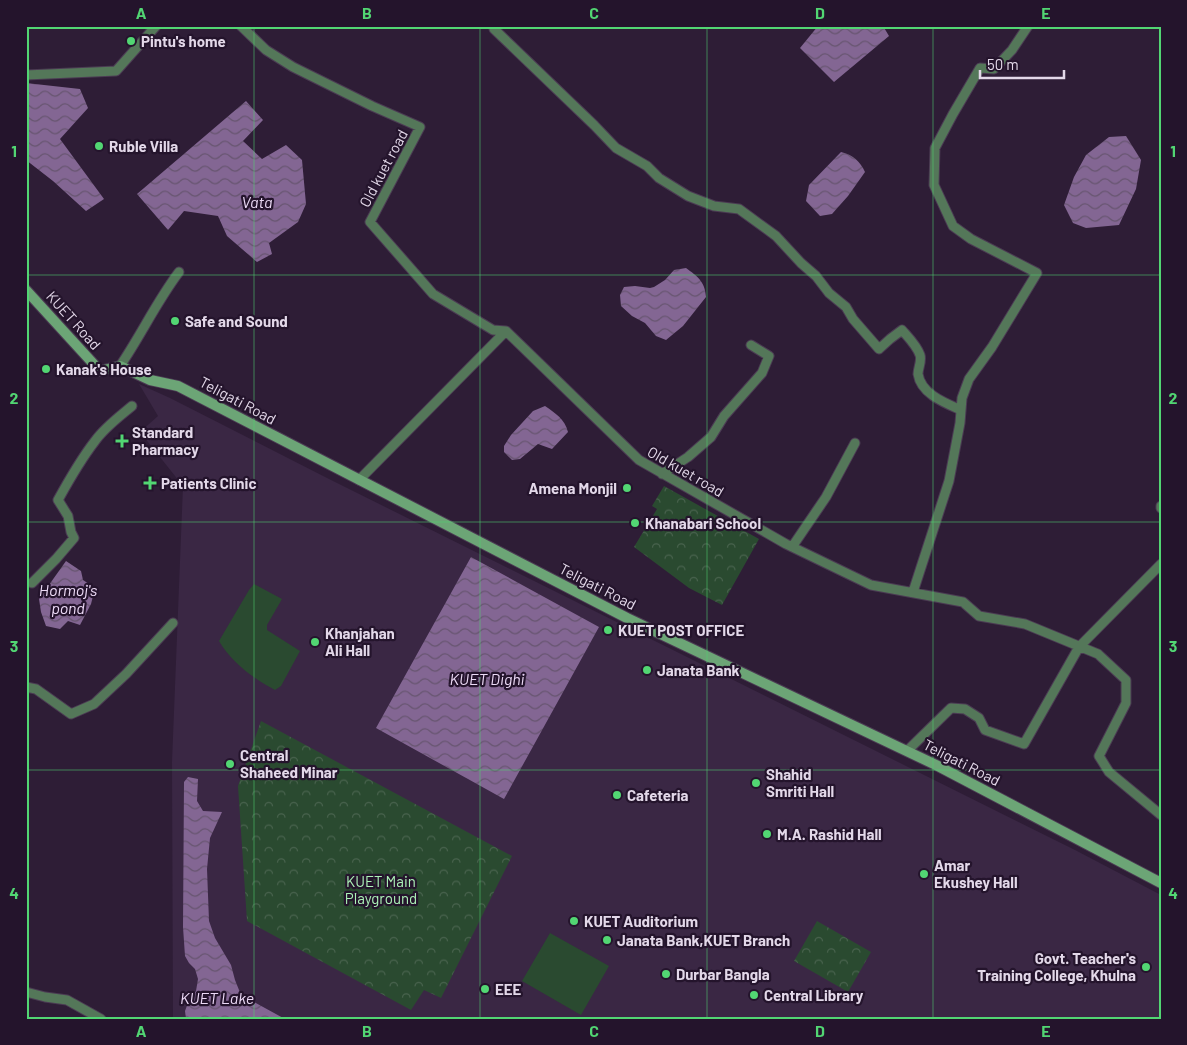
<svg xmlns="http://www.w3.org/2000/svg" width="1187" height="1045" viewBox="0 0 1187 1045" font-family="Barlow,sans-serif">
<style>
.built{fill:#3a2744}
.park{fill:url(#park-crowns)}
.garden{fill:#2a4a30}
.water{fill:url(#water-waves)}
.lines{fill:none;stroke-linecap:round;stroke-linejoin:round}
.minor-casing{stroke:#4b3b53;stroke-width:11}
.secondary-casing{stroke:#4b3b53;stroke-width:12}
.minor{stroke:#547759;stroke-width:9}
.secondary{stroke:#6ca576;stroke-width:10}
.grid{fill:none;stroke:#52d673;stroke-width:1;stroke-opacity:0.55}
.poi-dot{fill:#52d673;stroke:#24142c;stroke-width:2}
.labels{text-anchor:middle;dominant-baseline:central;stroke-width:4.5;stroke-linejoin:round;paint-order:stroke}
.poi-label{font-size:15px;font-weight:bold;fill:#e3d8e9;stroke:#24142c;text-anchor:start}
.street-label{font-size:15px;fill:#e3d8e9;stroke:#24142c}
.park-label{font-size:15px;fill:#adf3b8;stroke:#24142c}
.water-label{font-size:16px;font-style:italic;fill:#eddbf7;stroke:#24142c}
.neatline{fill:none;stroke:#52d673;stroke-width:2}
.grid-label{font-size:16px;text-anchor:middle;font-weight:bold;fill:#52d673}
</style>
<defs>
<pattern id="park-crowns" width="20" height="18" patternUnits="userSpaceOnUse" patternTransform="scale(1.25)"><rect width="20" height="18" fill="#2a4a30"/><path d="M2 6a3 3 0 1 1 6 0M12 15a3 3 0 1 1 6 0" fill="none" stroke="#49634e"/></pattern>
<pattern id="water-waves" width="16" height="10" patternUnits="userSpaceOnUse" patternTransform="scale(1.25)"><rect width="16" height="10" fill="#836693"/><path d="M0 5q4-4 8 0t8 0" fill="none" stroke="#675570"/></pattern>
</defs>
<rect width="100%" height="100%" fill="#2e1d36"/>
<path class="built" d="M139 384 170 398 329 479 1075 850 1161 895V1019H173L172 762 183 486 140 432 158 416Z"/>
<path class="park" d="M664 486 759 539 722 605 689 588 634 547 657 509 652 506Z
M261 721 512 856 441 998 424 990 411 1010 247 921 238 786Z
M817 921 871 952 848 992 794 961Z"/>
<path class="garden" d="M254 584 282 599 267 625V630L300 651 281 686 275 690C253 678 232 663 219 641L249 590Z
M550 933 609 966 581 1015 522 981Z"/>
<path class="water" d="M818 26H883L889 36 834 82 800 48Z
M26 83 80 89 88 108 60 139 104 199 86 211 53 181 26 160Z
M246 101 263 120 243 141 262 159 286 145 302 160 306 204 298 222 269 243 272 254 257 262 227 236 218 216 184 211 168 230 137 194Z
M1126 136 1141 160 1136 189 1119 225 1086 228 1073 223 1064 205 1074 177 1086 155 1109 137Z
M841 152C853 155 860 161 865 172L848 196 832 214 820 216 806 201 809 185Z
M686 268C697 276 705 281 706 297L683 326 666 340 656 336 645 323 632 316 621 306 620 295 624 287 635 286 650 288 654 287 665 280 674 270Z
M545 406C555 413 565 419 568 432L552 449 538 444 520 459 512 460 504 452V446L511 435 533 411Z
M471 557 599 627 504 799 376 728Z
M66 561 81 571 83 580 95 588 91 604 80 625 68 621 60 629 46 626 41 612 39 599Z
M188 777 198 779 197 801 203 811 222 812 210 838 207 869 209 921 215 938 231 965 235 980 241 995 285 1019H186L185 1011 188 1003 196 991 198 979 195 969 189 963 185 956 183 927 184 782Z"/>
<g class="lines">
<g class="minor-casing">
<path id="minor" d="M241 26 266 50 293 67 372 106 420 127 370 222 433 294 493 330 506 331 639 460 786 544 871 585 963 602 979 616 1025 624 1098 654 1126 680V703L1099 756 1109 772 1161 815
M497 26 494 29 594 125 616 148 647 166 659 178 688 196 714 206 739 209 776 236 801 263 816 276 829 293 846 307 853 319 879 349 890 339 902 330C909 338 917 346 920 355 922 361 918 368 918 374 921 394 945 403 961 410
M26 75 116 71 156 26
M120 366C141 335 157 301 179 272
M662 474 688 457 711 437 724 416 762 373 769 356 751 345
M359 480 506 331
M1161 506V508
M792 547 826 497 855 443
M32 583 56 559 74 538 71 532 68 516 58 500C69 480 81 459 95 441 105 427 119 417 132 406
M913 592 949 481 960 423 962 398 969 379 992 347 1037 273 971 239 953 226 934 185 935 148 953 114 980 68 994 69 1012 50 1028 26
M26 687 36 689 71 714 94 704 126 674 173 623
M907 751 951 708 965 709 979 718 985 730 1024 744 1079 647 1161 564
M26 992 45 997 67 1000 101 1019"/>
</g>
<g class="secondary-casing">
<path id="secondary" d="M26 290 100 371 120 366 150 380 178 386 627 618 936 765 1161 883"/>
</g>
<use href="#minor" class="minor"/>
<use href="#secondary" class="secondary"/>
</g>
<path class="grid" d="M254 26V1019M480 26V1019M707 26V1019M933 26V1019M26 275H1161M26 522H1161M26 770H1161"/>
<g class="poi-dot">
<circle cx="131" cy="41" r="5"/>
<circle cx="99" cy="146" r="5"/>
<circle cx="175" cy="321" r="5"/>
<circle cx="46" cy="369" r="5"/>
<path d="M119.5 433.5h5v5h5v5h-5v5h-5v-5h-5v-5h5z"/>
<path d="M147.5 475.5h5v5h5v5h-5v5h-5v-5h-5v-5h5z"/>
<circle cx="627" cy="488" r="5"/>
<circle cx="635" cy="523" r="5"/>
<circle cx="608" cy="630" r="5"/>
<circle cx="315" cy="642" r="5"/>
<circle cx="647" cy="670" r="5"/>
<circle cx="230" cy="764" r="5"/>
<circle cx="756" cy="783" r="5"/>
<circle cx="617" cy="795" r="5"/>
<circle cx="767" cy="834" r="5"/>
<circle cx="924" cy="874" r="5"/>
<circle cx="574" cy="921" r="5"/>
<circle cx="607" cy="940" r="5"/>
<circle cx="1146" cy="967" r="5"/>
<circle cx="666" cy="974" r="5"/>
<circle cx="485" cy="989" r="5"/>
<circle cx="754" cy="995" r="5"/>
</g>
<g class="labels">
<g class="poi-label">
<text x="141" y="41">Pintu's home</text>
<text x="109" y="146">Ruble Villa</text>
<text x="185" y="321">Safe and Sound</text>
<text x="56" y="369">Kanak's House</text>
<text x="132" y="432">Standard<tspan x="132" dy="17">Pharmacy</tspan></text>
<text x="161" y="483">Patients Clinic</text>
<text x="617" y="488" text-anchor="end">Amena Monjil</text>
<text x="645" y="523">Khanabari School</text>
<text x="618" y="630">KUET POST OFFICE</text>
<text x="325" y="633">Khanjahan<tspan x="325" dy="17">Ali Hall</tspan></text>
<text x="657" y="670">Janata Bank</text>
<text x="240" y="755">Central<tspan x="240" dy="17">Shaheed Minar</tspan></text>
<text x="766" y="774">Shahid<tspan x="766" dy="17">Smriti Hall</tspan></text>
<text x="627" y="795">Cafeteria</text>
<text x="777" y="834">M.A. Rashid Hall</text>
<text x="934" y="865">Amar<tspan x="934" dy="17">Ekushey Hall</tspan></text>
<text x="584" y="921">KUET Auditorium</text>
<text x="617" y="940">Janata Bank,KUET Branch</text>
<text x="1136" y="958" text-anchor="end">Govt. Teacher's<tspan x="1136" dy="17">Training College, Khulna</tspan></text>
<text x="676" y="974">Durbar Bangla</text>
<text x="495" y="989">EEE</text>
<text x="764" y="995">Central Library</text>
</g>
<g class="street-label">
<text transform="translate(383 168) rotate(-62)">Old kuet road</text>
<text transform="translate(74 320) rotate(48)">KUET Road</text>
<text transform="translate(238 400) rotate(28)">Teligati Road</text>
<text transform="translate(686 471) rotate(30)">Old kuet road</text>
<text transform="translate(598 586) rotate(27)">Teligati Road</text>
<text transform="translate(962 762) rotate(27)">Teligati Road</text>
</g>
<g class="park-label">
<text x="381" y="881">KUET Main<tspan x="381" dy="17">Playground</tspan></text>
</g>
<g class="water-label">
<text x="257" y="201">Vata</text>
<text x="68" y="589">Hormoj's<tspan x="68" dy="18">pond</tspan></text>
<text x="487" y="678">KUET Dighi</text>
<text x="217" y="997">KUET Lake</text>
</g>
</g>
<rect width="1187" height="1045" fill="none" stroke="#24142c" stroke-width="55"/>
<path d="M980 70v8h84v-8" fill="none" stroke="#e3d8e9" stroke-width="2.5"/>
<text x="987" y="70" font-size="15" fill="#e3d8e9" stroke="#24142c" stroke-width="4" paint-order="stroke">50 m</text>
<rect x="28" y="28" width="1132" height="990" class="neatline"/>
<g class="grid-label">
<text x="141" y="19">A</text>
<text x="367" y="19">B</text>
<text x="594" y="19">C</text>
<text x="820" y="19">D</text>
<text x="1046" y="19">E</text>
<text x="14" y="157">1</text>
<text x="1173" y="157">1</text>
<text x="14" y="404">2</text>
<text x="1173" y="404">2</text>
<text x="14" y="652">3</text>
<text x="1173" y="652">3</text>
<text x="14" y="899">4</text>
<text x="1173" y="899">4</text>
<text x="141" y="1037">A</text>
<text x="367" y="1037">B</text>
<text x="594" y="1037">C</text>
<text x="820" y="1037">D</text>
<text x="1046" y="1037">E</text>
</g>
</svg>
